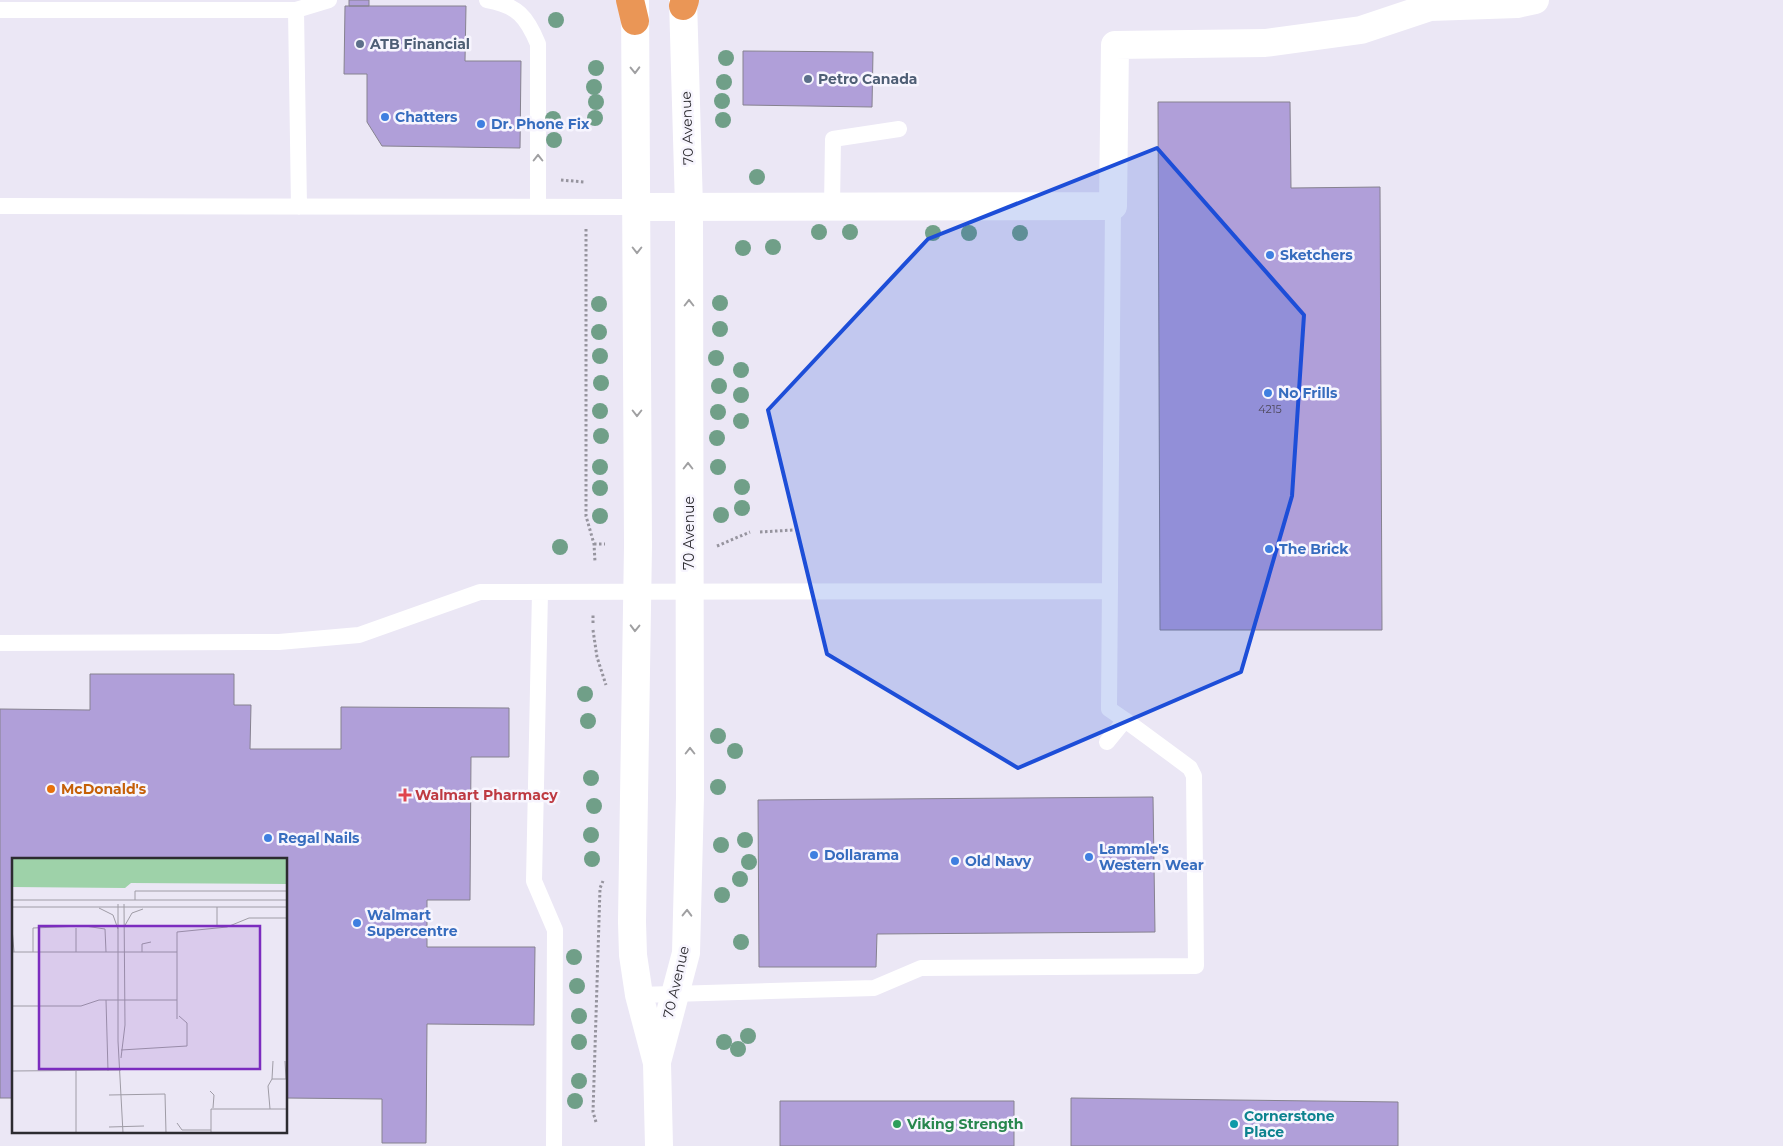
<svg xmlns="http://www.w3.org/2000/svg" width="1783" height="1146" viewBox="0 0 1783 1146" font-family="Montserrat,sans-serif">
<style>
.building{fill:#b09fd9;stroke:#86828f}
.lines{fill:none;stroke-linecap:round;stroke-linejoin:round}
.path{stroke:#96949e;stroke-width:3;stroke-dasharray:2.5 2.5;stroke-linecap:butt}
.service{stroke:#fff;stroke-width:16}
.minor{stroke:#fff;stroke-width:28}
.tertiary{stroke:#fff;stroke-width:28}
.trunk{stroke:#ea9656;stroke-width:28}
.tree{fill:#709f88}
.oneway{stroke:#a0a0a2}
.marked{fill:#1d4ed8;fill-opacity:0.2;stroke:#1d4ed8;stroke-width:4;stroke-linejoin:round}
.service-dot{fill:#5c6f8a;stroke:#f7f5fe;stroke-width:2}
.shop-dot{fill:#3f7fe0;stroke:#f7f5fe;stroke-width:2}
.food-dot{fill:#e8710a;stroke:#f7f5fe;stroke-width:2}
.health-dot{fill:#e0444e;stroke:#f7f5fe;stroke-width:2}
.leisure-dot{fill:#2e9e5b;stroke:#f7f5fe;stroke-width:2}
.culture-dot{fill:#0f9aa8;stroke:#f7f5fe;stroke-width:2}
.labels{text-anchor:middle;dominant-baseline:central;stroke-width:5;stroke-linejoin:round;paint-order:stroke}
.number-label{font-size:11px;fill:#4d485a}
.service-label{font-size:14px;font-weight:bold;fill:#4e5e75;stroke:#f7f5fe;text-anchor:start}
.shop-label{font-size:14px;font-weight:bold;fill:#366cbe;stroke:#f7f5fe;text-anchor:start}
.street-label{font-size:14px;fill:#2c2b30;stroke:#f7f5fe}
.food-label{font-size:14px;font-weight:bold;fill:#c56008;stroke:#f7f5fe;text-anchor:start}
.health-label{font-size:14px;font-weight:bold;fill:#be3a42;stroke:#f7f5fe;text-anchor:start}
.culture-label{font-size:14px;font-weight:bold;fill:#0d838f;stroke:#f7f5fe;text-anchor:start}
.leisure-label{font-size:14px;font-weight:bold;fill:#27864d;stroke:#f7f5fe;text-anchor:start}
.inset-road{fill:none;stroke:#9f9ca6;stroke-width:1}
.view{fill:#7b2cbf;fill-opacity:0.15;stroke:#7b2cbf;stroke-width:2.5}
.inset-edge{fill:none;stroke:#2c2b30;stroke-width:2.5}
</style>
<rect width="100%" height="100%" fill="#ebe7f5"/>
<path class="building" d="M349 0H369V6H349Z
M345 6H466L465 61H521L520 148 382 146 367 122V74H344Z
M743 51 873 52 872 107 743 105Z
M1158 102H1290L1291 188 1380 187 1382 630H1160Z
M90 674H234V705H251L250 749H341V707L509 708V757H471L470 900H427V947H535L534 1025 427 1024 426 1143H382V1099L286 1098V860H14V1098H0V709L90 710Z
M1153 797 1155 932 877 934 876 967H759L758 800Z
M1071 1098 1398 1102V1146H1071Z
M780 1101H1014V1146H780Z"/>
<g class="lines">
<path class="path" d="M561 180 584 182
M586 229V516L594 544 595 562
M760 532 793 530
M594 544H605
M717 546 750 532
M593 623V614
M593 630 597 657 606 685
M596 1122 593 1112 600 888 603 881"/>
<path class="service" d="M487 0C517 5 527 17 538 44V207
M0 10H296L329 0
M296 10 299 207
M0 206 636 207
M832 207 833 139 899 129
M540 592 534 881 555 930 554 1146
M0 643 279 642 359 635 480 592 1110 591
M1107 742 1125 720 1109 709 1113 206
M639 995 874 988 921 968 1196 966 1194 776 1190 768 1182 762 1125 720"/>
<path class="minor" d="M636 207 1113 206 1115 45 1265 43 1361 30 1430 7 1517 4 1535 0"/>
<path class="tertiary" d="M635 0 638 546 632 922 633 955 639 995 657 1063 659 1146
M657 1062 686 953 690 797 689 207 683 0"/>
<path class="trunk" d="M630 0 635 21
M683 6 685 0"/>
</g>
<g class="tree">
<circle cx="556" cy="20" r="8"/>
<circle cx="726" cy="58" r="8"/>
<circle cx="596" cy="68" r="8"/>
<circle cx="724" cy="82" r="8"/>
<circle cx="594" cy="87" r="8"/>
<circle cx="722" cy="101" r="8"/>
<circle cx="596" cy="102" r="8"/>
<circle cx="595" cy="118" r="8"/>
<circle cx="553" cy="119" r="8"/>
<circle cx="723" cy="120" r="8"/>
<circle cx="554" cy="140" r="8"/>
<circle cx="757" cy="177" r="8"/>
<circle cx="819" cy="232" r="8"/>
<circle cx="850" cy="232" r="8"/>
<circle cx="933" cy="233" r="8"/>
<circle cx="969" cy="233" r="8"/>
<circle cx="1020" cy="233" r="8"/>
<circle cx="773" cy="247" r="8"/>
<circle cx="743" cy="248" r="8"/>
<circle cx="720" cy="303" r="8"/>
<circle cx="599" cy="304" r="8"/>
<circle cx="720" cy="329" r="8"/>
<circle cx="599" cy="332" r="8"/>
<circle cx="600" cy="356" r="8"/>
<circle cx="716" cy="358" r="8"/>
<circle cx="741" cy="370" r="8"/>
<circle cx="601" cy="383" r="8"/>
<circle cx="719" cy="386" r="8"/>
<circle cx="741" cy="395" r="8"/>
<circle cx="600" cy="411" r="8"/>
<circle cx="718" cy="412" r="8"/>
<circle cx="741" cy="421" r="8"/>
<circle cx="601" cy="436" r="8"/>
<circle cx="717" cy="438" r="8"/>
<circle cx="600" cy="467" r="8"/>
<circle cx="718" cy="467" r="8"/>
<circle cx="742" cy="487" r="8"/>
<circle cx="600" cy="488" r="8"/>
<circle cx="742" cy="508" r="8"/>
<circle cx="721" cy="515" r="8"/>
<circle cx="600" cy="516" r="8"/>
<circle cx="560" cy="547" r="8"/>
<circle cx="585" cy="694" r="8"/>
<circle cx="588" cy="721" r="8"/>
<circle cx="718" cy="736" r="8"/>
<circle cx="735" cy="751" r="8"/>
<circle cx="591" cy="778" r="8"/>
<circle cx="718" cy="787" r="8"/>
<circle cx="594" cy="806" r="8"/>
<circle cx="591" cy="835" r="8"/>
<circle cx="745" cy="840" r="8"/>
<circle cx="721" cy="845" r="8"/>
<circle cx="592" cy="859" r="8"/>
<circle cx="749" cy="862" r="8"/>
<circle cx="740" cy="879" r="8"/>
<circle cx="722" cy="895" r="8"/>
<circle cx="741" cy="942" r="8"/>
<circle cx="574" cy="957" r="8"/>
<circle cx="577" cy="986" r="8"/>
<circle cx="579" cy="1016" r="8"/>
<circle cx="748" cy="1036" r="8"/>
<circle cx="579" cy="1042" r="8"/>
<circle cx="724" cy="1042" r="8"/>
<circle cx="738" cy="1049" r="8"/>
<circle cx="579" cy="1081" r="8"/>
<circle cx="575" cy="1101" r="8"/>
</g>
<defs><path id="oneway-chevron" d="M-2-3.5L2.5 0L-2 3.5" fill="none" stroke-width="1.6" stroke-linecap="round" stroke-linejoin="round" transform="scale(1.25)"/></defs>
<g class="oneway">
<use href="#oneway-chevron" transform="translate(635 70) rotate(89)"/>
<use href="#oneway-chevron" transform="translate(538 158) rotate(-90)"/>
<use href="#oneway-chevron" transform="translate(637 250) rotate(90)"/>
<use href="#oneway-chevron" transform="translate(689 303) rotate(-90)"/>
<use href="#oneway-chevron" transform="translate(637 413) rotate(90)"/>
<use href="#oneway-chevron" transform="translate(688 466) rotate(-90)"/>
<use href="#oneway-chevron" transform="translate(635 628) rotate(91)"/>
<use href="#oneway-chevron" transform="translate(690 751) rotate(-90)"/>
<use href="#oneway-chevron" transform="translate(687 913) rotate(-89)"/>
</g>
<path class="marked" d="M1157 148 1304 315 1292 496 1241 672 1018 768 827 654 768 410 928 239Z"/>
<g class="service-dot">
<circle cx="360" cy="44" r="5"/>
<circle cx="808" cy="79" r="5"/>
</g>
<g class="shop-dot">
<circle cx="385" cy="117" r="5"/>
<circle cx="481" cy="124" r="5"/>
<circle cx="1270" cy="255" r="5"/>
<circle cx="1268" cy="393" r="5"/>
<circle cx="1269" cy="549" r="5"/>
<circle cx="268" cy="838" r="5"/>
<circle cx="814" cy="855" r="5"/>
<circle cx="1089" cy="857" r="5"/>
<circle cx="955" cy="861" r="5"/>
<circle cx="357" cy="923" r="5"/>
</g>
<circle class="food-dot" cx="51" cy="789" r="5"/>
<path class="health-dot" d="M402.5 787.5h5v5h5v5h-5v5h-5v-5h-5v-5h5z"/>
<circle class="leisure-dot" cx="897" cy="1124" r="5"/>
<circle class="culture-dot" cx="1234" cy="1124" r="5"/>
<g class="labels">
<g class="number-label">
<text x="1270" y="409">4215</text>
</g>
<g class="service-label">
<text x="370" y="44">ATB Financial</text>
<text x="818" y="79">Petro Canada</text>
</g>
<g class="shop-label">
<text x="395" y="117">Chatters</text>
<text x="491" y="124">Dr. Phone Fix</text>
<text x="1280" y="255">Sketchers</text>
<text x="1278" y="393">No Frills</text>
<text x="1279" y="549">The Brick</text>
<text x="278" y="838">Regal Nails</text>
<text x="1099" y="849">Lammle's<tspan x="1099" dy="16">Western Wear</tspan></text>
<text x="824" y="855">Dollarama</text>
<text x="965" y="861">Old Navy</text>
<text x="367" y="915">Walmart<tspan x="367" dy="16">Supercentre</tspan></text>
</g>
<g class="street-label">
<text transform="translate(687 128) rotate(-92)">70 Avenue</text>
<text transform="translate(689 533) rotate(-90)">70 Avenue</text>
<text transform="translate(676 982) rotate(-77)">70 Avenue</text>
</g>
<g class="food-label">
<text x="61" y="789">McDonald's</text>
</g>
<g class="health-label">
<text x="415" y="795">Walmart Pharmacy</text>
</g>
<g class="culture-label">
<text x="1244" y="1116">Cornerstone<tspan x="1244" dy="16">Place</tspan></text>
</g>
<g class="leisure-label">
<text x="907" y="1124">Viking Strength</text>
</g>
</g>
<g transform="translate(12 858)">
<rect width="275" height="275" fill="#ebe7f5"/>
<path d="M0 0H275V26L119 25 113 30 0 29Z" fill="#9ed2a9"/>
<path class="inset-road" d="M0 42H275M123 42V33H275M106 46V183L111 275M0 49H275M205 49V69M87 50 101 57 106 71M73 68 93 71 94 94M112 69 120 55 131 51M0 70 2 94M64 70V94M0 94H165M21 94V70L70 68M130 94V86L139 84M94 142 96 213M0 148H69L87 142H165M165 161V74L215 69 237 60H275M109 192 175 188V165L167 158M109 200 113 167 112 46M261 203 260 221H275M273 203 274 221M0 213 109 212M64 213V275M198 233 202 237 201 250M97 237 153 236 154 275M258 251 256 228 260 221M165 265 170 272H199M97 269 132 268M199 275V251H275"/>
<path class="view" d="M27 68H248V211H27Z"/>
<rect width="275" height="275" class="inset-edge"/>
</g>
</svg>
